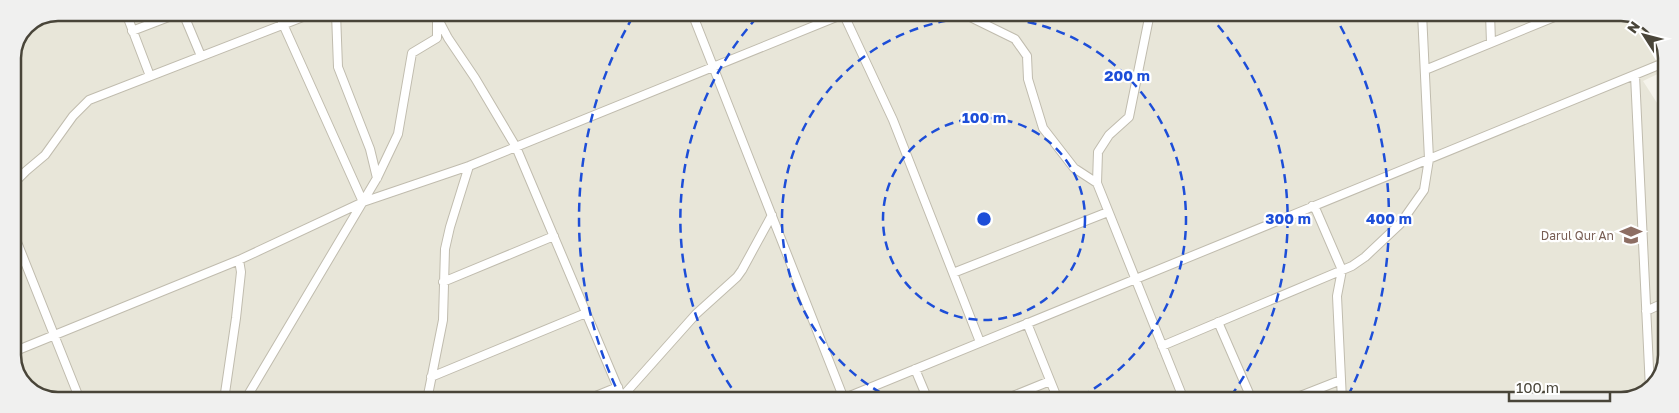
<svg xmlns="http://www.w3.org/2000/svg" width="1679" height="413" viewBox="0 0 1679 413" font-family="'Golos Text',sans-serif">
<style>
.residential{fill:#e8e6d9}
.lines{fill:none;stroke-linecap:round;stroke-linejoin:round}
.minor-casing{stroke:#c0bcae;stroke-width:10}
.minor{stroke:#fff;stroke-width:8}
.ring{fill:none;stroke:#1d4ed8;stroke-width:2.5;stroke-dasharray:9 6}
.labels{text-anchor:middle;dominant-baseline:central;stroke-width:4.5;stroke-linejoin:round;paint-order:stroke}
.education-label{font-size:12px;fill:#785e54;stroke:#fff;text-anchor:end}
.rim{fill:none;stroke:#494539;stroke-width:2.5}
.centre{fill:#1d4ed8;stroke:#fff;stroke-width:2.5}
.ring-label{font-size:15px;text-anchor:middle;font-weight:bold;fill:#1d4ed8;stroke:#fff;stroke-width:4.5;stroke-linejoin:round;paint-order:stroke}
</style>
<rect width="100%" height="100%" fill="#f5f3eb"/>
<path class="residential" d="M58 13H1630L1655 28 1666 53V70L1643 81 1666 117V364L1649 391 1621 400H49L24 385 13 360V58L26 26Z"/>
<g class="lines">
<g class="minor-casing">
<path id="minor" d="M126 13 150 76
M183 13 201 56
M278 13 363 202
M336 13 338 67 370 149 377 178
M692 13 844 399
M843 13 893 120 980 342
M962 13 1015 39 1027 56 1028 79 1043 128 1074 168 1097 183
M1150 13 1129 117 1109 135 1098 152 1097 183 1184 400
M1490 13 1491 43
M438 19 448 38 475 78 516 147 623 400
M132 31 179 13
M1425 70 1564 13
M1635 75 1650 389
M13 184 26 171 45 155 73 116 89 100 313 13
M1312 206 1316 210 1342 270 1337 296 1342 400
M13 232 80 400
M953 273 1108 212
M443 282 554 236
M1646 311 1666 302
M1218 322 1252 400
M1027 323 1058 400
M1162 346 1352 266 1365 257 1400 224 1424 190 1429 159 1422 13
M13 352 239 260 363 202 469 166 846 13
M915 369 928 400
M431 377 586 313
M622 397 696 314 737 277 742 270 772 215
M224 400 236 318 241 272 239 260
M245 400 377 178 398 134 412 53 437 38V13
M427 400 443 320 445 249 450 227 469 166
M586 400 618 387
M840 400 1666 62
M1003 400 1050 381
M1290 400 1341 380"/>
</g>
<use href="#minor" class="minor"/>
</g>
<g class="ring">
<circle cx="984" cy="219" r="101"/>
<path d="M894 400A202 202 0 1 1 1074 400"/>
<path d="M740 400A304 304 0 0 1 760 14M1208 14A304 304 0 0 1 1228 400"/>
<path d="M622 400A405 405 0 0 1 635 13M1333 13A405 405 0 0 1 1346 400"/>
</g>
<defs>
<g id="school-bare" transform="scale(1.725)"><path d="M0-5L7-2L0 1L-7-2ZM-4 1L0 2.5L4 1V4Q0 6-4 4Z" fill="#8d6e63" stroke="#fff" stroke-width="2.5" paint-order="stroke"/></g>
</defs>
<g fill-rule="evenodd">
<use href="#school-bare" x="1631" y="235"/>
</g>
<g class="labels">
<g class="education-label">
<text x="1614" y="235">Darul Qur An</text>
</g>
</g>
<path d="M0 0H1679V413H0ZM58 21H1621A37 37 0 0 1 1658 58V355A37 37 0 0 1 1621 392H58A37 37 0 0 1 21 355V58A37 37 0 0 1 58 21Z" fill="#f0f0ef" fill-rule="evenodd"/>
<path class="rim" d="M58 21H1621A37 37 0 0 1 1658 58V355A37 37 0 0 1 1621 392H58A37 37 0 0 1 21 355V58A37 37 0 0 1 58 21Z"/>
<circle cx="984" cy="219" r="8" class="centre"/>
<g class="ring-label">
<text x="1127" y="81">200 m</text>
<text x="984" y="123">100 m</text>
<text x="1288" y="224">300 m</text>
<text x="1389" y="224">400 m</text>
</g>
<g transform="translate(1644 35) rotate(306)" stroke="#ffffff" stroke-width="4" paint-order="stroke">
<path d="M0-4L9 19L0 12L-9 19Z" fill="#494539"/>
<text y="-8" font-size="14" font-weight="bold" text-anchor="middle" fill="#494539">N</text>
</g>
<path d="M1509 393v8h101v-8" fill="none" stroke="#494539" stroke-width="2.5"/>
<text x="1516" y="393" font-size="15" fill="#494539" stroke="#ffffff" stroke-width="4" paint-order="stroke">100 m</text>
</svg>
